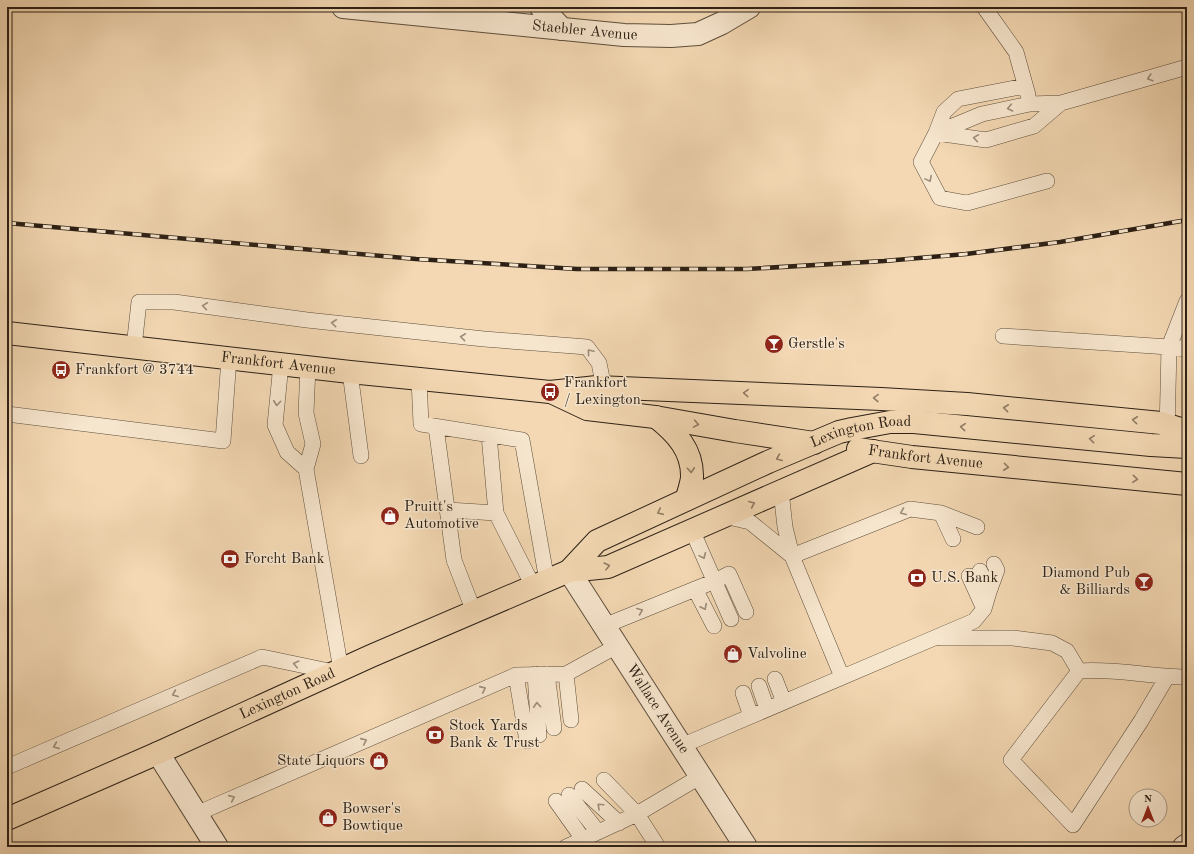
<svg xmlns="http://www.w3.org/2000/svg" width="1194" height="854" viewBox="0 0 1194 854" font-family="'Old Standard TT',serif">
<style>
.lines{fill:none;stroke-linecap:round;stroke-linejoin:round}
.service-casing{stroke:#5e4e3c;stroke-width:16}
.minor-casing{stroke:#5e4e3c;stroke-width:24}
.primary-casing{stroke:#2c2015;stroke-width:24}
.service{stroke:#f7e6ce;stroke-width:15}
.minor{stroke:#f7e6ce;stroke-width:22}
.primary{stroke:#f3d8b3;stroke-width:22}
.rail-casing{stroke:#2c2015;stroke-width:4.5}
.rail{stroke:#f7e6ce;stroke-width:3;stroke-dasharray:9;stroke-linecap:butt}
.oneway{stroke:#9c8d7b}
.oneway2{stroke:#907c64}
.labels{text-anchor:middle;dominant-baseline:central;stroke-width:3;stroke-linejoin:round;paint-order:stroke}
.street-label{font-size:15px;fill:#2c2015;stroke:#f7e6ce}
.poi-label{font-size:15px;fill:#2c2015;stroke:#f7e6ce;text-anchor:start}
</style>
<rect width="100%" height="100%" fill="#f3d8b3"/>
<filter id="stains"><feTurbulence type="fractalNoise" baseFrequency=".005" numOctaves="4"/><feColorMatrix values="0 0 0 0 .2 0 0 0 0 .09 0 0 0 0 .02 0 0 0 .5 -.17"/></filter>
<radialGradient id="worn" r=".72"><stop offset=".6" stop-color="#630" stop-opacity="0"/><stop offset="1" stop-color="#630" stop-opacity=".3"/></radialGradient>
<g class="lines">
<g class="service-casing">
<path id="service" d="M984 7 1016 52 1028 95
M1025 86 958 99 944 112 936 133 986 140 1034 126 1061 103
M1047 181 967 203 940 198 921 162 936 133 982 114 1030 104 1061 103 1187 67
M1003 336 1169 347 1187 301
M134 347 139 302H174L307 320 484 339 587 347 599 363 604 388
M281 364 275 425 287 452 306 469
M308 367 306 413 313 444 306 469 341 670
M350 372 361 456
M419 379 421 424 522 440 547 581
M7 414 223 441 229 358
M436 427 454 560 474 612
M1167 433 1169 347 1187 349
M489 435 496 513 533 586
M781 491 785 527 792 556 842 677
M448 510 496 513
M941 513 953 539
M724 516 750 522 792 556
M692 530 731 619
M792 556 910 509 941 513 977 527
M969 576 984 609
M695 589 714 626
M989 592 997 570 994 564
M604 626 715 581 729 574 746 612
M941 638H1013L1052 643 1067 651 1079 671
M535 674 539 735
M547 674 554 728
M566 674 571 720
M516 675 527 741
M1167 677 1141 721 1073 825 1011 760 1079 671C1115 668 1151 677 1187 677
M775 679 784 702
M759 686 767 709
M743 693 751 716
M681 746 974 621 984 609 989 592 980 571
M7 767 262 657 334 672
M582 789 619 823
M569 795 598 832
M556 801 583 839
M196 814 516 675 566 674 617 646
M566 847 637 814 604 780
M658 847 637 814 701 776"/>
</g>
<g class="minor-casing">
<g id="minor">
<path id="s1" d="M343 7 624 35 671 36 698 34 722 23 749 7"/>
<path d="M541 7 562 29"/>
<path id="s2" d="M569 571 746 847"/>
<path d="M158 753 217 847"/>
<path d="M1184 847 1187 845"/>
</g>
</g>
<g class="primary-casing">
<g id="primary">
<path id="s3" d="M7 333 350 372 550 392 597 387 881 399 967 404 1161 423 1187 431"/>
<path d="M551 392 587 409 655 417 735 431 814 443"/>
<path d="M656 417C676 433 693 450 692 478 691 485 688 493 687 499"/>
<path id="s4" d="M858 449 912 457 1187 484"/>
<path id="s5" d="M569 571 597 541 768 462 839 432 852 429 890 422H914L1151 445 1187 447"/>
<path id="s6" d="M7 819 158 753 371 656 569 571 608 567 873 451"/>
</g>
</g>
<use href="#service" class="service"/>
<use href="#minor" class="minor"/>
<use href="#primary" class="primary"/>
<g class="rail-casing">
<path id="rail" d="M7 223 416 259 577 269H747L884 261 966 254 1060 242 1187 220"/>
</g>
<use href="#rail" class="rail"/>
</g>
<defs><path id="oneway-chevron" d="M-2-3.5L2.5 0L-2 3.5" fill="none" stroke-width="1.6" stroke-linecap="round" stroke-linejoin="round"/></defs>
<g class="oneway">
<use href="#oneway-chevron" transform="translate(1150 78) rotate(164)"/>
<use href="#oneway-chevron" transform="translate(1010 108) rotate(168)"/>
<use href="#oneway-chevron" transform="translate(976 138) rotate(-172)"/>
<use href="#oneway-chevron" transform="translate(929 179) rotate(62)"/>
<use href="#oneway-chevron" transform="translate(205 306) rotate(-172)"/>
<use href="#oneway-chevron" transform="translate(334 323) rotate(-174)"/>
<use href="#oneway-chevron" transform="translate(463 337) rotate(-174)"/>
<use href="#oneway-chevron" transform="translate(590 352) rotate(-130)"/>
<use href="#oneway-chevron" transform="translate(277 403) rotate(95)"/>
<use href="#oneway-chevron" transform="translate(903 512) rotate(158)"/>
<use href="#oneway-chevron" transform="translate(703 556) rotate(66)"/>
<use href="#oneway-chevron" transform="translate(704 607) rotate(63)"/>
<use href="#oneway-chevron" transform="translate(640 611) rotate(-22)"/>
<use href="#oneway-chevron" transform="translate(296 664) rotate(-168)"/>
<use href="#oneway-chevron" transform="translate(483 689) rotate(-24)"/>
<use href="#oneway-chevron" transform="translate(175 694) rotate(157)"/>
<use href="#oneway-chevron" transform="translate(537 705) rotate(-94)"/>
<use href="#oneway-chevron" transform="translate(364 741) rotate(-24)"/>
<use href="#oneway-chevron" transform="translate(56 746) rotate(157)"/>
<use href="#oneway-chevron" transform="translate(232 798) rotate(-24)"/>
<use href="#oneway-chevron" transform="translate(600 806) rotate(-137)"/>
</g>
<g class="oneway2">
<use href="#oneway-chevron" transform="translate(746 393) rotate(-177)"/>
<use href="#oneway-chevron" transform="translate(876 398) rotate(-178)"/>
<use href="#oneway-chevron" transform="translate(1006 408) rotate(-174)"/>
<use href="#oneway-chevron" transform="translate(1135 420) rotate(-174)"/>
<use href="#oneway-chevron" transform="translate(696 424) rotate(10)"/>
<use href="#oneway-chevron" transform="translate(963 427) rotate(-175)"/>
<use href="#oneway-chevron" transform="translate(1092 439) rotate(-175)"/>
<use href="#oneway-chevron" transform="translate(779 458) rotate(157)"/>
<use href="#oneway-chevron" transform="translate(1006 467) rotate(6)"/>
<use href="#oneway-chevron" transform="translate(691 470) rotate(86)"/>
<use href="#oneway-chevron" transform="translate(1135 479) rotate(5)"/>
<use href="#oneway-chevron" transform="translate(752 504) rotate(-23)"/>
<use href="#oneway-chevron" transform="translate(660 512) rotate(155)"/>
<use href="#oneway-chevron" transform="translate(607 566) rotate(-14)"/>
</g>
<defs>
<g id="bar-disc" transform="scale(1)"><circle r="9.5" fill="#8f2418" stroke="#f7e6ce"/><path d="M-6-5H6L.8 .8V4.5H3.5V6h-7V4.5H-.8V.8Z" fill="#fff"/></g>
<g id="bus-disc" transform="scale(1)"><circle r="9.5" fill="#8f2418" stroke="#f7e6ce"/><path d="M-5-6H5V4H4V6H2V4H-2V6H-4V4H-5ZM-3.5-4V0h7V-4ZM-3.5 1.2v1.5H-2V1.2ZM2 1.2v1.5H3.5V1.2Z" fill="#fff"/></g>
<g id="shop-disc" transform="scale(1)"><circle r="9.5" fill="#8f2418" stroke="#f7e6ce"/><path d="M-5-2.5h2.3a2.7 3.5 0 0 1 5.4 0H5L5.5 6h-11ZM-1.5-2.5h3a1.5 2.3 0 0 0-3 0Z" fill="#fff"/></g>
<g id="bank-disc" transform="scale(1)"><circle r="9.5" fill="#8f2418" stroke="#f7e6ce"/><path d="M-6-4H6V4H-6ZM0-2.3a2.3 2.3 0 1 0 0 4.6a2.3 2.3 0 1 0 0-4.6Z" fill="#fff"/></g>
</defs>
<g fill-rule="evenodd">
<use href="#bar-disc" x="774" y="344"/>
<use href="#bus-disc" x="61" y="370"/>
<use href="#bus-disc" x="550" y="392"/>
<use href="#shop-disc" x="390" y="516"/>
<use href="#bank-disc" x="230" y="559"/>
<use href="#bank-disc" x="917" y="578"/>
<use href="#bar-disc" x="1144" y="582"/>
<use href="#shop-disc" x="733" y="654"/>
<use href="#bank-disc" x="435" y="735"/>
<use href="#shop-disc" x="379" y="761"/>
<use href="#shop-disc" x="328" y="818"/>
</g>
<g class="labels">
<g class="street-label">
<text stroke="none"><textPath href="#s1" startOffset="243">Staebler Avenue</textPath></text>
<text stroke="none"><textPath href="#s3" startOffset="273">Frankfort Avenue</textPath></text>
<text stroke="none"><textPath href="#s5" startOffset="328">Lexington Road</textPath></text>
<text stroke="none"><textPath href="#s4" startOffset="68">Frankfort Avenue</textPath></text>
<text stroke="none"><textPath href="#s6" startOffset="307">Lexington Road</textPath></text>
<text stroke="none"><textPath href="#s2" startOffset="164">Wallace Avenue</textPath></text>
</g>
<g class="poi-label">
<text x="788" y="344">Gerstle's</text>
<text x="75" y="370">Frankfort @ 3744</text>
<text x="564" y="383">Frankfort<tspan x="564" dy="17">/ Lexington</tspan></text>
<text x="404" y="507">Pruitt's<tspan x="404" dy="17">Automotive</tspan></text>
<text x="244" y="559">Forcht Bank</text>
<text x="1130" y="573" text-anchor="end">Diamond Pub<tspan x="1130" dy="17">&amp; Billiards</tspan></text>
<text x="931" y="578">U.S. Bank</text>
<text x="747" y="654">Valvoline</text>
<text x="449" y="726">Stock Yards<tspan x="449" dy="17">Bank &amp; Trust</tspan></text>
<text x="365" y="761" text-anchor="end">State Liquors</text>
<text x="342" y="809">Bowser's<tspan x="342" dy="17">Bowtique</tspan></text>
</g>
</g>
<rect width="1194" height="854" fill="none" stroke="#f3d8b3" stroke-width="24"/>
<rect x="8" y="8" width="1178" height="838" fill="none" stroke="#2c2015" stroke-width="2"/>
<rect x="12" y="12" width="1170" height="830" fill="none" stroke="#2c2015"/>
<g transform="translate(1148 808)"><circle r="19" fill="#f7e6ce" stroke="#a69784"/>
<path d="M0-3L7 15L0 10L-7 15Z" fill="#8f2418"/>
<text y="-6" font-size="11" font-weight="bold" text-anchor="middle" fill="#2c2015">N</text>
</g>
<rect width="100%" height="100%" filter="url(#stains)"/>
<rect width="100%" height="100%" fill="url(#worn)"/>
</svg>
